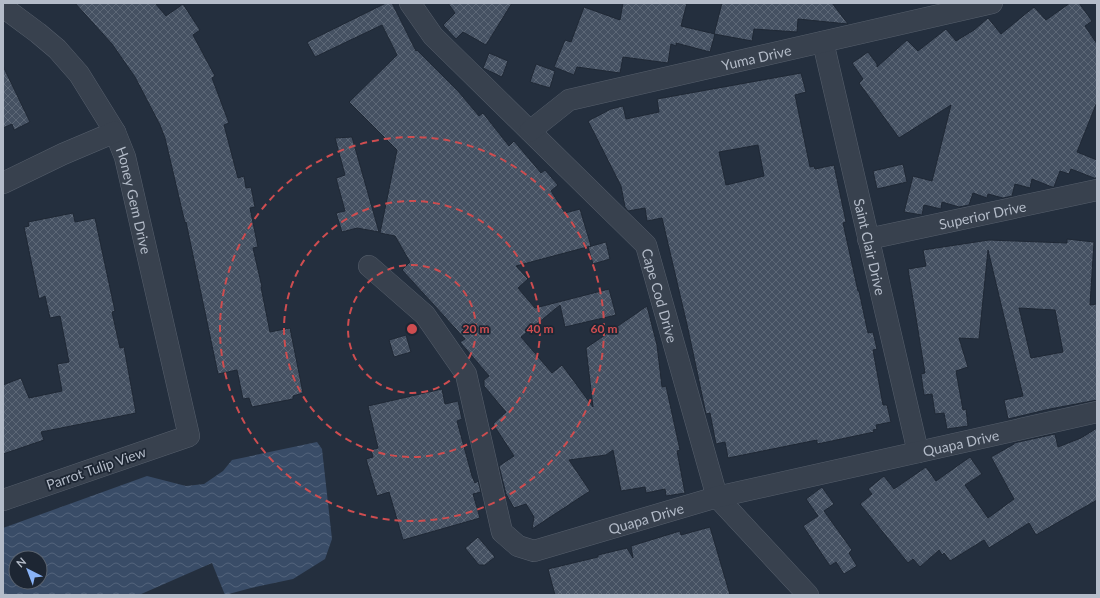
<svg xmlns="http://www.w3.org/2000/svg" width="1100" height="598" viewBox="0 0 1100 598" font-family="Lato,sans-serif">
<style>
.water{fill:url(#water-waves);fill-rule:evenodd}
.building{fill:url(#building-cross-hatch);stroke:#1f2835;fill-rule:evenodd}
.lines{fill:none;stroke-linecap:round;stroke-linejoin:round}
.minor-casing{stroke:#565f6c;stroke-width:22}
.minor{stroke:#38414e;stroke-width:21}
.ring{fill:none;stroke:#ce4d50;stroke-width:2;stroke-dasharray:7 5}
.labels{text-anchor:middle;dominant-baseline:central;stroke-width:3.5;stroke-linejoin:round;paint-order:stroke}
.street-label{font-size:14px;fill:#b4bcc9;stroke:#1d2633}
.centre{fill:#ce4d50;stroke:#1d2633;stroke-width:2}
.ring-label{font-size:12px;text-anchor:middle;font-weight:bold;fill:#ce4d50;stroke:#1d2633;stroke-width:3.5;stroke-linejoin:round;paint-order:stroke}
</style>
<defs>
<pattern id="water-waves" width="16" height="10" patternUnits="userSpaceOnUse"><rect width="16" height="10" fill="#394c67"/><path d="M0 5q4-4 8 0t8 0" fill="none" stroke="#53647b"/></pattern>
<pattern id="building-cross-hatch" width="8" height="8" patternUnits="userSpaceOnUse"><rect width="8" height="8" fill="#455162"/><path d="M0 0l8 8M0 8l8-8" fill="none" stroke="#5d6877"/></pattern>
</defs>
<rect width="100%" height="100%" fill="#242f3e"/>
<path class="water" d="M317 442 322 449 332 539 325 559 293 579 251 588 225 595 212 563 139 595H3V528L147 476 186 486 204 484 223 471 232 460ZM16 558H40V582H16Z"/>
<path class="building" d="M75 3H155L166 16 183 4 200 30 193 35 215 76 212 78 229 123 224 125 238 178 244 176 246 188 251 187 255 207 250 208 258 247 253 248 262 287H261L270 332 290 328 303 393 293 396V399L252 407 249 398 243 399 237 370 218 374 186 222 185 223 165 138 160 125 135 77 112 44Z
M386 3H392L416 51 417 50 458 91 479 116 483 113 509 146 514 141 541 173 545 170 558 185 551 191 565 213 580 209 591 246 516 266 528 279 518 288 535 308 609 289 616 315 565 327 560 305 521 337 552 373 562 365 593 407 586 348 647 306 657 345 662 387 666 386 680 450 677 451 685 493 666 496 665 489 646 493 645 487 621 491 613 450 606 455 569 460 590 491 532 529 534 517 526 504 514 508 506 494 499 466 514 456 493 424 506 412 484 386V380L489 376 460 342 465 339 402 270 410 262 395 236 380 233 397 150 349 102 397 55 382 25 315 57 307 42Z
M448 3H512L486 45 463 32 456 39 443 25 455 13Z
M623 3H687L681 26 715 34 710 52 676 43V46L671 44 668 63 623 57 620 73 577 67 574 75 554 67 565 40 571 42 584 7 620 20Z
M722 3H832L848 24 798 19 797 32 754 29 752 41 714 34Z
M1070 3H1079L1092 21 1085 26 1097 44V102L1077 152 1097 160V178H1094L1071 169 1069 174 1060 171 1054 187H1052L1032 179 1030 188 1015 184 1012 196 1003 198 988 194 987 198 973 193 969 205 959 207 942 202 941 209 924 205 922 215 904 212 913 176 932 181 951 105 899 138 859 83 863 79 852 63 868 52 877 64V67L907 40 918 51 946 29 956 41 974 30 988 18 1001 34 1034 7 1046 20Z
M489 53 508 61 502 77 483 68Z
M536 64 555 71 550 88 530 82Z
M3 66 30 122 14 130 12 124 3 128Z
M801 73 806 92 795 95 810 167 814 166 815 169 834 165 846 222 843 223 858 291H859L868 333 873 332 877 349 873 350 883 405H887L891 422 876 425 877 429 873 430 874 432 827 442 817 444V440L728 458 725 442 716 444 710 413 706 414 688 329 662 218 647 221 645 208 628 211 625 207 621 186 588 121 611 109 623 106 626 119 659 112 657 99ZM758 145 764 176 726 185 719 152Z
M352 137 379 232 357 228 342 232 336 213 345 211 336 178 345 175 335 138Z
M903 164 907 182 877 189 873 171Z
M73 213 75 222 95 218 115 311 112 312 120 348 124 347 136 413 41 432 44 440 3 454V385L21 378 29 398 62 391 57 364 69 362 60 316 50 318 45 296 39 299 24 227 29 226 28 222Z
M1067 239 1094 242 1090 305 1097 304V400L1050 409 1008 419 1004 400 1023 396 988 250 979 339 959 338 968 367 956 371 963 410 966 409 968 426 947 429 944 413 935 414 932 394 924 395 921 374 925 373 908 269 926 266 923 250 989 240 1067 243ZM1019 308 1055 310 1063 352 1031 358Z
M606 242 610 259 593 264 588 247Z
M406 335 411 352 394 357 389 340Z
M442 389 445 404 458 401 462 419 457 421 472 476 475 483 478 481 481 492 473 494 480 518 403 540 389 492 377 496 366 459 373 457 371 450 378 448 368 406Z
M1097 428V500L1036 535 1029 523 989 548 984 540 950 561 944 553 942 555 939 550 920 567 913 559 908 563 860 504 872 494 868 489 884 476 894 489 926 467 936 481 970 457 982 474 965 485 988 518 1014 499 991 457 1014 444V443L1055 434 1058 447 1081 438Z
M822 487 834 504 824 511 852 550 849 553 857 566 844 574 836 562 830 566 803 526 818 516 806 499Z
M710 527 730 595H555L548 569 598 557V555L627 548 633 558 631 546 680 531 681 535Z
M478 537 495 557 485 565H479L465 548Z"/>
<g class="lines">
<g class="minor-casing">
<g id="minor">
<path id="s1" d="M410 3 433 36 646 245 717 497 808 595"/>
<path id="s2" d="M3 7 38 33 57 49 79 74 115 132 125 157 189 436 3 500"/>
<path id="s3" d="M823 42 918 452"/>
<path id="s4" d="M530 131 569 100 992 3"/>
<path d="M3 183 63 154 115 132"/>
<path id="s5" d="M868 239 1097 190"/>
<path id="s6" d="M369 266 425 315 466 374 502 532 518 546 534 551 717 497 1097 412"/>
</g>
</g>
<use href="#minor" class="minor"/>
</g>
<g class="ring">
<circle cx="412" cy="329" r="64"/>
<circle cx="412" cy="329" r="128"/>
<circle cx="412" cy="329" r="192"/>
</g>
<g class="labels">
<g class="street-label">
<text stroke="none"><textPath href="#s4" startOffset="242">Yuma Drive</textPath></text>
<text stroke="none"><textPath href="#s2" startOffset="241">Honey Gem Drive</textPath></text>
<text stroke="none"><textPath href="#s5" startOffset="117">Superior Drive</textPath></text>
<text stroke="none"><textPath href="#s3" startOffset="210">Saint Clair Drive</textPath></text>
<text stroke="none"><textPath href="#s1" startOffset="391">Cape Cod Drive</textPath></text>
<text stroke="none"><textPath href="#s6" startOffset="787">Quapa Drive</textPath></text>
<text transform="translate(96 468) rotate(-19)">Parrot Tulip View</text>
<text stroke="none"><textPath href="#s6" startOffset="463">Quapa Drive</textPath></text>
</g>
</g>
<circle cx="412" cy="329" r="6" class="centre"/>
<g class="ring-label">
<text x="476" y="333">20 m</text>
<text x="540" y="333">40 m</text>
<text x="604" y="333">60 m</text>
</g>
<rect width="1100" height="598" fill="none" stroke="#b4bcc9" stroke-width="8"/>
<g transform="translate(28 570) rotate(318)"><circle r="19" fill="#1d2633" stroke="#59626f"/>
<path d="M0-3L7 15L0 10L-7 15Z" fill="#8ab4f8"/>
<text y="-6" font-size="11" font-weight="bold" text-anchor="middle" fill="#b4bcc9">N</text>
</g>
</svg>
